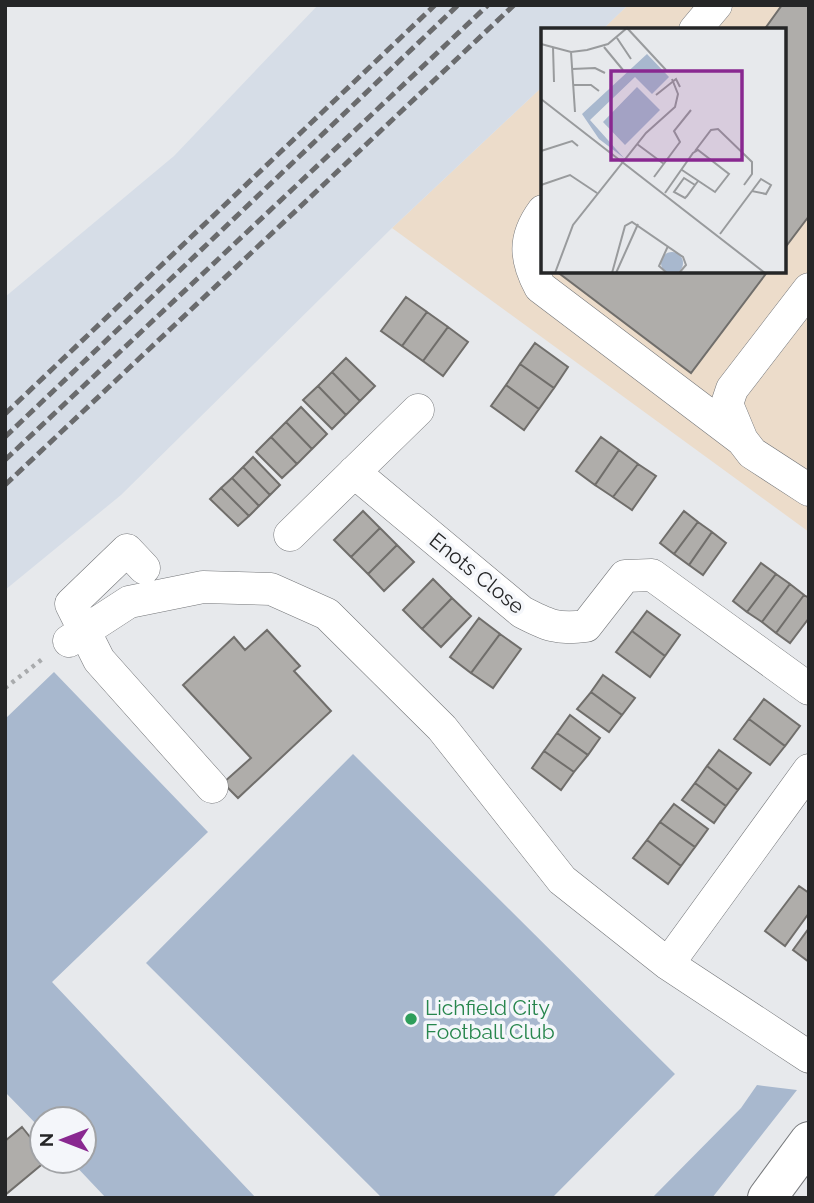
<svg xmlns="http://www.w3.org/2000/svg" width="814" height="1203" viewBox="0 0 814 1203" font-family="Raleway,sans-serif">
<style>
.commercial{fill:#ecdcca}
.built{fill:#d6dde7}
.green{fill:#a8b8ce}
.building{fill:#afadaa;stroke:#706e6b;stroke-width:2}
.lines{fill:none;stroke-linecap:round;stroke-linejoin:round}
.minor-casing{stroke:#747679;stroke-width:33}
.highway-casing{stroke:#747679;stroke-width:40}
.path{stroke:#a9abad;stroke-width:4.5;stroke-dasharray:3.5 5;stroke-linecap:butt}
.minor{stroke:#fff;stroke-width:32}
.highway{stroke:#fff;stroke-width:38}
.rail{stroke:#6a6b6d;stroke-width:5;stroke-dasharray:10 5;stroke-linecap:butt}
.leisure-dot{fill:#2e9e5b;stroke:#f4f6fa;stroke-width:2.5}
.labels{text-anchor:middle;dominant-baseline:central;stroke-width:7;stroke-linejoin:round;paint-order:stroke}
.street-label{font-size:21px;fill:#252627;stroke:#f4f6fa}
.leisure-label{font-size:21px;fill:#27864d;stroke:#f4f6fa;text-anchor:start}
.inset-road{fill:none;stroke:#999b9d;stroke-width:2}
.view{fill:#892890;fill-opacity:0.15;stroke:#892890;stroke-width:3.5}
.inset-edge{fill:none;stroke:#252627;stroke-width:3.5}
</style>
<rect width="100%" height="100%" fill="#e7e9ec"/>
<path class="commercial" d="M628 5H809V532L392 228 543 86V271H784V30H602Z"/>
<path class="built" d="M318 5H628L602 30H543V86L392 228 121 495 5 590V297L174 156Z"/>
<path class="green" d="M54 672 208 832 52 982 256 1198H106L71 1161H84V1119H42V1130L5 1092V719Z
M353 754 675 1074 552 1198H382L146 963Z
M757 1085 797 1090 712 1198H652L741 1108Z"/>
<path class="building" d="M782 5H809V216L784 249V30H764Z
M556 271H768L691 373Z
M406 297 427 312 402 346 381 331Z
M427 312 448 327 423 361 402 346Z
M448 327 468 342 443 376 423 361Z
M535 343 568 367 554 388 520 364Z
M346 358 375 386 360 401 332 372Z
M520 364 554 388 539 409 506 385Z
M332 372 360 401 346 415 318 386Z
M506 385 539 409 524 430 491 406Z
M318 386 346 415 332 429 303 400Z
M301 407 327 434 312 449 286 422Z
M286 422 312 449 297 464 271 437Z
M271 437 297 464 282 478 256 452Z
M601 437 619 450 595 485 576 471Z
M619 450 638 464 613 497 595 485Z
M253 457 280 485 270 495 243 467Z
M638 464 656 476 632 510 613 497Z
M243 467 270 495 259 506 232 478Z
M232 478 259 506 249 516 221 488Z
M221 488 249 516 238 526 210 499Z
M363 511 380 528 351 557 334 540Z
M684 511 698 522 674 554 660 543Z
M698 522 712 532 689 565 674 554Z
M380 528 397 545 368 574 351 557Z
M712 532 726 543 703 575 689 565Z
M397 545 414 562 384 591 368 574Z
M761 563 776 574 747 612 733 601Z
M776 574 790 584 762 622 747 612Z
M433 579 452 598 422 629 403 610Z
M790 584 804 595 776 633 762 622Z
M804 595 809 598V618L790 643 776 633Z
M452 598 471 616 441 647 422 629Z
M647 611 680 635 665 656 632 631Z
M479 618 500 634 471 673 450 657Z
M267 630 300 666 294 671 331 711 238 798 223 783 251 758 183 685 234 637 245 650Z
M632 631 665 656 650 677 616 652Z
M500 634 521 649 493 688 471 673Z
M603 675 635 698 622 715 591 692Z
M591 692 622 715 609 732 577 709Z
M764 699 800 726 785 746 749 719Z
M570 715 600 738 588 755 557 733Z
M749 719 785 746 770 765 734 739Z
M557 733 588 755 574 772 544 751Z
M719 750 751 773 738 790 707 766Z
M544 751 574 772 561 790 532 768Z
M707 766 738 790 726 806 695 783Z
M695 783 726 806 714 823 682 800Z
M674 804 708 829 695 847 660 822Z
M660 822 695 847 681 866 647 840Z
M647 840 681 866 668 884 633 858Z
M799 886 809 893V913L785 946 765 931Z
M809 928V962L793 950Z
M22 1127 42 1152V1161H46L5 1195V1141Z"/>
<g class="lines">
<g class="minor-casing">
<path id="minor" d="M695 30 716 5
M543 211C523 238 525 259 540 287L742 440
M809 289 732 389 727 404 742 440 752 453 809 490
M354 472 522 612C547 625 557 630 586 626L625 576 652 575 809 689
M290 535 418 410
M144 568 127 550 71 604 99 660 212 787
M69 641 129 602 203 587 271 589 327 614 442 728 562 880 668 964 809 1057
M668 964 809 770"/>
</g>
<g class="highway-casing">
<path id="highway" d="M767 1198 809 1141"/>
</g>
<path class="path" d="M5 688 45 657"/>
<use href="#minor" class="minor"/>
<use href="#highway" class="highway"/>
<path class="rail" d="M5 414 435 5
M5 437 458 5
M5 460 488 5
M5 485 514 5"/>
</g>
<circle class="leisure-dot" cx="411" cy="1019" r="7"/>
<g class="labels">
<g class="street-label">
<text transform="translate(477 573) rotate(39)">Enots Close</text>
</g>
<g class="leisure-label">
<text x="425" y="1007">Lichfield City<tspan x="425" dy="24">Football Club</tspan></text>
</g>
</g>
<g transform="translate(541 28)">
<rect width="245" height="245" fill="#e7e9ec"/>
<path d="M106 26 128 49 111 66 94 49 49 92 83 130 58 111 41 86ZM96 59 119 82 84 117 62 94ZM120 235a11 11 0 1 1 22 0a11 11 0 1 1-22 0Z" fill="#a8b8ce"/>
<path class="inset-road" d="M76 10 90 31M0 16 30 24 46 22 67 16 86 0 125 42M12 19 13 54M63 19 82 42M30 24 34 84M31 41 54 40 64 45M32 57H50L58 63M115 67 135 51 139 59M0 71 224 245M96 116 123 136M0 123 31 113 37 118M154 123 170 102 177 101 211 134V146L203 157M113 149 139 114 133 103 150 82M0 157 29 147 56 165M154 157 143 150 133 164 144 170 146 168 157 153M124 165 152 125 157 122 188 146 174 164 141 142M179 206 211 163 225 166 230 157 220 151 211 163M14 245 32 197 105 105 134 79 137 66 131 51M71 245 84 198 91 194 142 229 145 237 138 245M75 245 97 196M126 245 118 238 127 218"/>
<path class="view" d="M70 43H201V132H70Z"/>
<rect width="245" height="245" class="inset-edge"/>
</g>
<rect width="814" height="1203" fill="none" stroke="#252627" stroke-width="14"/>
<g transform="translate(63 1140) rotate(270)"><circle r="33" fill="#f4f6fa" stroke="#a1a3a6" stroke-width="2"/>
<path d="M0-5L12 26L0 18L-12 26Z" fill="#892890"/>
<text y="-10" font-size="19" font-weight="bold" text-anchor="middle" fill="#252627">N</text>
</g>
</svg>
